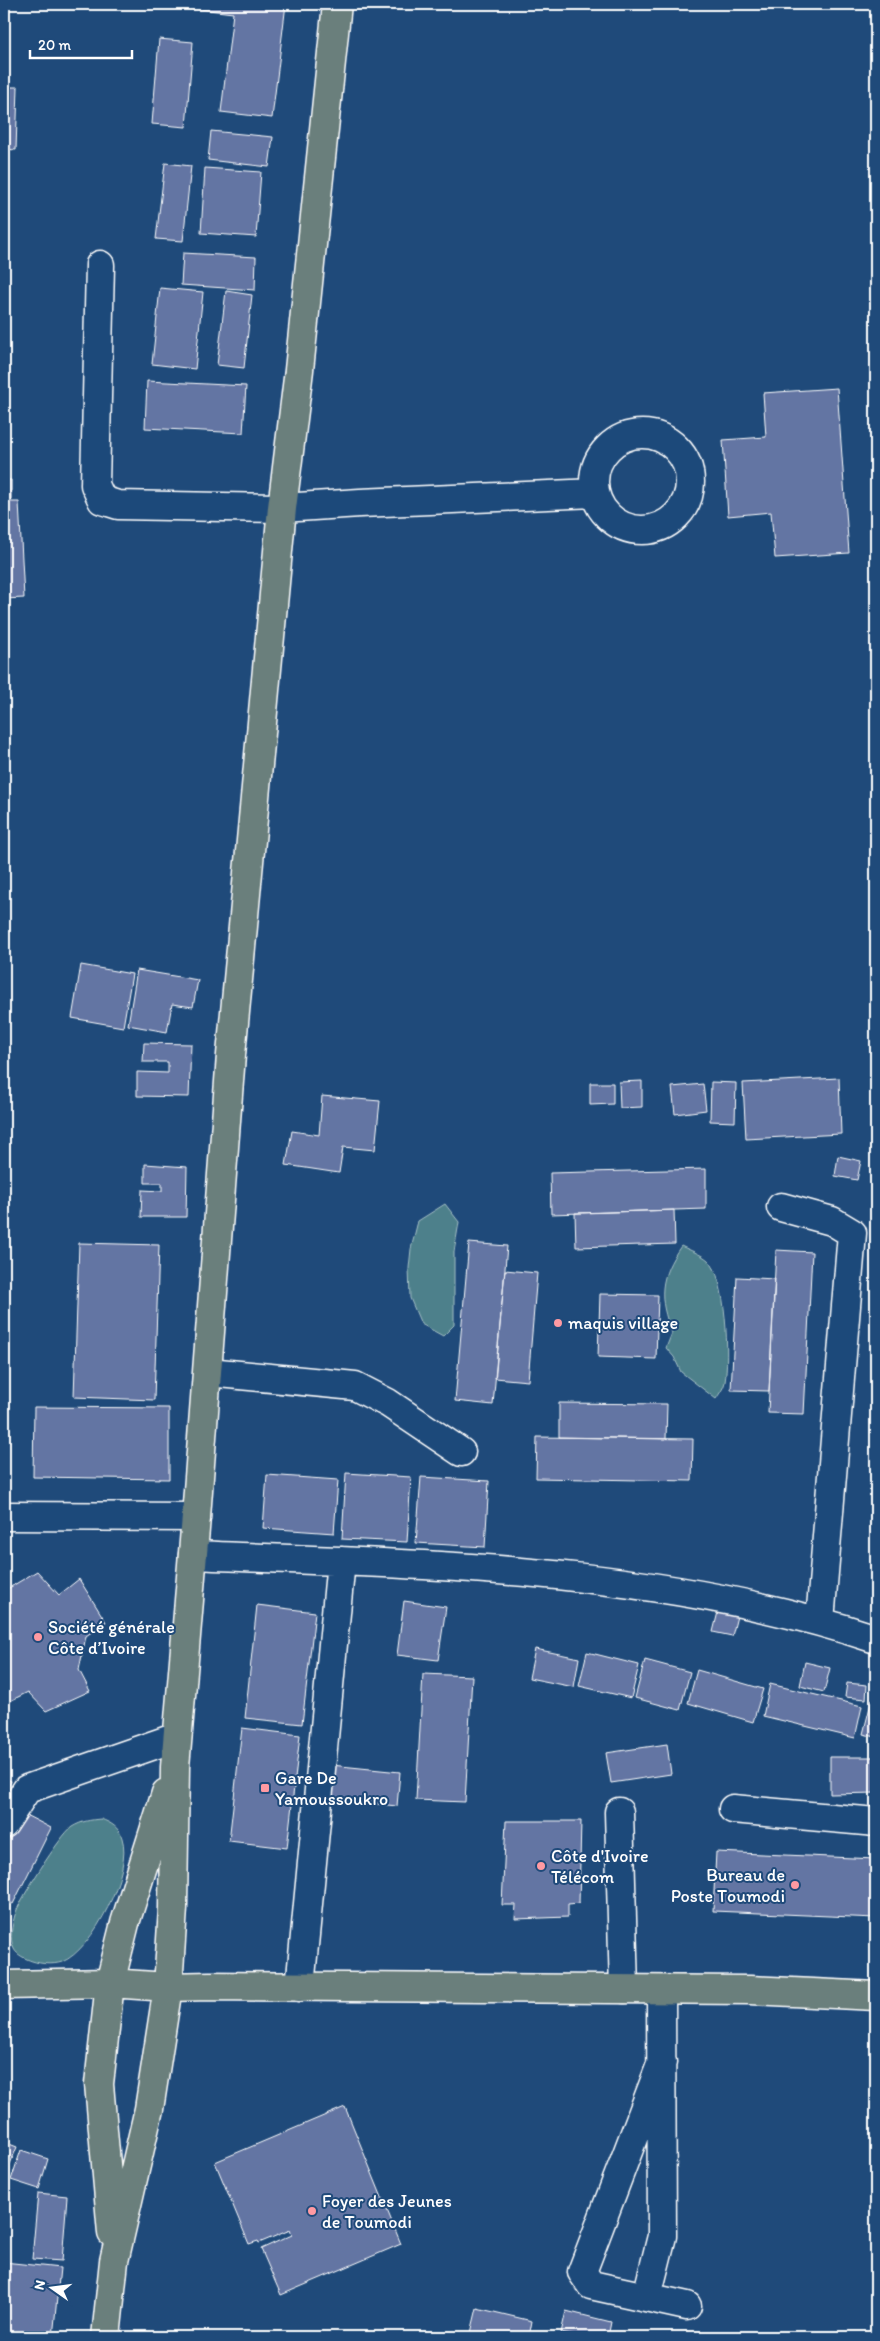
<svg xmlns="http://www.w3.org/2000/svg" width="880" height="2341" viewBox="0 0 880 2341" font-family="Itim,sans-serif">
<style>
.green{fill:#4d808b;stroke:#a6c0c5}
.building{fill:#6374a3;stroke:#fff}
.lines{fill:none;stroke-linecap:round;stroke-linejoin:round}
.minor-casing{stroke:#fff;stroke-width:31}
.major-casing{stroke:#fff;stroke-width:31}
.minor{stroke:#1f4a7a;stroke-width:28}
.major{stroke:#6b7f7c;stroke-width:28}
.poi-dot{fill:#ff9aa2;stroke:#1f4a7a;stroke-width:2}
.labels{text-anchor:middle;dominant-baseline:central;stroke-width:4;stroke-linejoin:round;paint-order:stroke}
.poi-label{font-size:18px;fill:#fff;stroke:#1f4a7a;text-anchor:start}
</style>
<rect width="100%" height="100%" fill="#1f4a7a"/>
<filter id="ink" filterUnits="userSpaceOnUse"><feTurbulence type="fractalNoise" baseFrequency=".02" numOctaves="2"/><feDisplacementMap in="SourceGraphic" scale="10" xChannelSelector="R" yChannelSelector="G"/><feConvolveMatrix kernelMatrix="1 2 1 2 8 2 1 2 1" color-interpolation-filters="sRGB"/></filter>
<g filter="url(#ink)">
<path class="green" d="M445 1204 459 1222 454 1252V1325L443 1336 421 1324 410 1298 409 1268 411 1249 418 1221Z
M681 1246C689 1250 701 1254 708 1260 727 1277 729 1358 725 1382 724 1388 719 1394 716 1399L681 1372 674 1357 666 1348 672 1333C658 1298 659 1277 681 1246Z
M101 1819C111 1823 119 1827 122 1838 133 1870 93 1950 62 1962 53 1965 41 1964 32 1961 26 1959 17 1955 14 1949 9 1939 12 1925 15 1915 18 1902 61 1834 72 1827 82 1821 90 1820 101 1819Z"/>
<path class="building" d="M159 4H286L272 118 221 112 233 13Z
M159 39 193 42 186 127 152 124Z
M4 87H18L16 150 4 149Z
M211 131 273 137 269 167 208 160Z
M165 163 191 166 183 241 156 239Z
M205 168 261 172 256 237 201 233Z
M183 253 256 257 255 290 181 285Z
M160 288 203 292 195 369 152 364Z
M226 291 252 295 244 368 217 365Z
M147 381 246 386 243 433 145 428Z
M837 388 849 553 775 558 771 512 728 516 723 440 766 437 763 393Z
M4 480H11V502H19L24 598 4 599Z
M81 965 132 974 123 1027 72 1018Z
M137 970 198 980 193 1007 172 1004 167 1032 128 1025Z
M144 1043 191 1044 189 1097 137 1096V1072L168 1073V1062H143Z
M839 1078 841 1134 746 1139 743 1083Z
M642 1081V1107L620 1108 619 1082Z
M711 1082 736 1083 735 1122 710 1121Z
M590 1083H613V1104L590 1105Z
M703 1084 706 1110 675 1114 672 1087Z
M322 1096 380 1101 375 1150 343 1147 339 1173 286 1165 292 1131 319 1135Z
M838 1156 861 1161 857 1180 835 1176Z
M145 1164 187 1167 186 1217H141L142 1190 162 1191V1183H145Z
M706 1169V1209L551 1214 550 1173Z
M674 1210 675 1244 576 1247 575 1213Z
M79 1243 159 1245 154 1400 74 1397Z
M469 1243 507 1246 493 1405 455 1401Z
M776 1250 812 1252 804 1414 768 1413Z
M505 1270 537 1273 528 1381 495 1378Z
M737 1277 775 1279 769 1391 731 1390Z
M600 1294 658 1295 656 1359 598 1357Z
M559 1403 667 1404 666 1439 559 1437Z
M34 1407 169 1408V1479L33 1477Z
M537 1437 693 1439 692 1481 536 1478Z
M346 1473 411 1477 407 1542 342 1539Z
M267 1475 338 1480 334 1533 263 1528Z
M421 1477 489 1481 485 1547 416 1543Z
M876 1554V1583L872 1582Z
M37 1571 59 1595 79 1579 106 1622 86 1636 79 1670 90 1691 46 1711 28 1692 6 1703 4 1699V1591Z
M404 1601 446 1607 438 1660 397 1655Z
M257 1605 315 1612 302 1724 245 1718Z
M718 1612 737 1616 732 1636 713 1632Z
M535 1649 579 1658 574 1687 529 1678Z
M587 1652 639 1665 631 1698 579 1686Z
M645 1660 690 1672 680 1710 635 1698Z
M805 1662 830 1668 824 1692 800 1686Z
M697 1670 763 1689 753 1722 688 1703Z
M423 1674 472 1676 465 1802 416 1800Z
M847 1683 867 1685 866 1699 845 1697Z
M770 1684 862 1706 855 1738 763 1716Z
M872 1699 876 1700V1737L863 1734Z
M242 1728 300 1735 287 1848 229 1841Z
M667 1744 671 1774 611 1783 606 1753Z
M830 1757H876V1793L830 1794Z
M331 1765 400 1772 397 1806 328 1799Z
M4 1777 11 1781 4 1795Z
M14 1809 51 1828 13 1904 4 1900V1830Z
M506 1821H581L579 1903 568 1904V1917L515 1919 516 1905H502Z
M716 1852 876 1859V1918L713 1911Z
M345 2107 401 2244 281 2295 261 2249 292 2235 290 2230 259 2243 258 2241 249 2244 215 2162Z
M4 2142 17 2147 8 2169 4 2167Z
M21 2150 48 2159 39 2189 11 2180Z
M38 2193 67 2196 62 2261 32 2259Z
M4 2262 60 2268 53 2337H4Z
M477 2308 532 2321 529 2337H470Z
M566 2311 611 2322 608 2337H582L561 2333Z"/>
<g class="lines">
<g class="minor-casing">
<path id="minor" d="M100 265 95 485 102 500 118 505 282 508 360 503 595 493
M594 482a48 48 0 1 1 96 0a48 48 0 1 1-96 0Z
M781 1207 832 1221 852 1233 820 1621
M208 1372 355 1386 388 1403 461 1452
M4 1516 196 1517
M193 1555C422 1565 657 1566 876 1639
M733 1809 876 1822
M619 1812 624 1989
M4 1824 27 1789 177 1737
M300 1987 341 1561
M662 2062 582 2272 591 2285 687 2306
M647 2296 662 2236 661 1990"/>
</g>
<g class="major-casing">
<path id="major" d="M4 1985 110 1983 168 1987 210 1986 750 1990 876 1996
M112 2233 99 2084 110 1983 125 1923 166 1793
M106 2337 114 2261 149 2109 168 1987 173 1908 175 1767 196 1517 231 1055 282 508 299 370 337 4"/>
</g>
<use href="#minor" class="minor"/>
<use href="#major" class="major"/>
</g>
</g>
<g class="poi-dot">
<circle cx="558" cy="1323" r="5"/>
<circle cx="38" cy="1637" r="5"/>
<rect x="260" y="1783" width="10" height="10" rx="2.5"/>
<circle cx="541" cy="1866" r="5"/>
<circle cx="795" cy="1885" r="5"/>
<circle cx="312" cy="2211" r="5"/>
</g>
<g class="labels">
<g class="poi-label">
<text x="568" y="1323">maquis village</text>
<text x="48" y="1627">Société générale<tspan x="48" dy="21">Côte d’Ivoire</tspan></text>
<text x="275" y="1778">Gare De<tspan x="275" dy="21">Yamoussoukro</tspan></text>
<text x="551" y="1856">Côte d'Ivoire<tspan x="551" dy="21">Télécom</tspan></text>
<text x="785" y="1875" text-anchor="end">Bureau de<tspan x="785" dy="21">Poste Toumodi</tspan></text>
<text x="322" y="2201">Foyer des Jeunes<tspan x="322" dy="21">de Toumodi</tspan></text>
</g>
</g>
<rect width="880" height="2341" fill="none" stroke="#1f4a7a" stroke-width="20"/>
<rect x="10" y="10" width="860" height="2321" fill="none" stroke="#fff" stroke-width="2" filter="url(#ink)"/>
<g transform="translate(52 2288) rotate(284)" stroke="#1f4a7a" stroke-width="4" paint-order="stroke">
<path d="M0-4L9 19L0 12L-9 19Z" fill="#ffffff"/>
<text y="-8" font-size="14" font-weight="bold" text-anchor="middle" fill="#ffffff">N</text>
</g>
<path d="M30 50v8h102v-8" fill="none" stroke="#ffffff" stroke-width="2.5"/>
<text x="38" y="50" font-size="15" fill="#ffffff" stroke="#1f4a7a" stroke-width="4" paint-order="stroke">20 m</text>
</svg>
